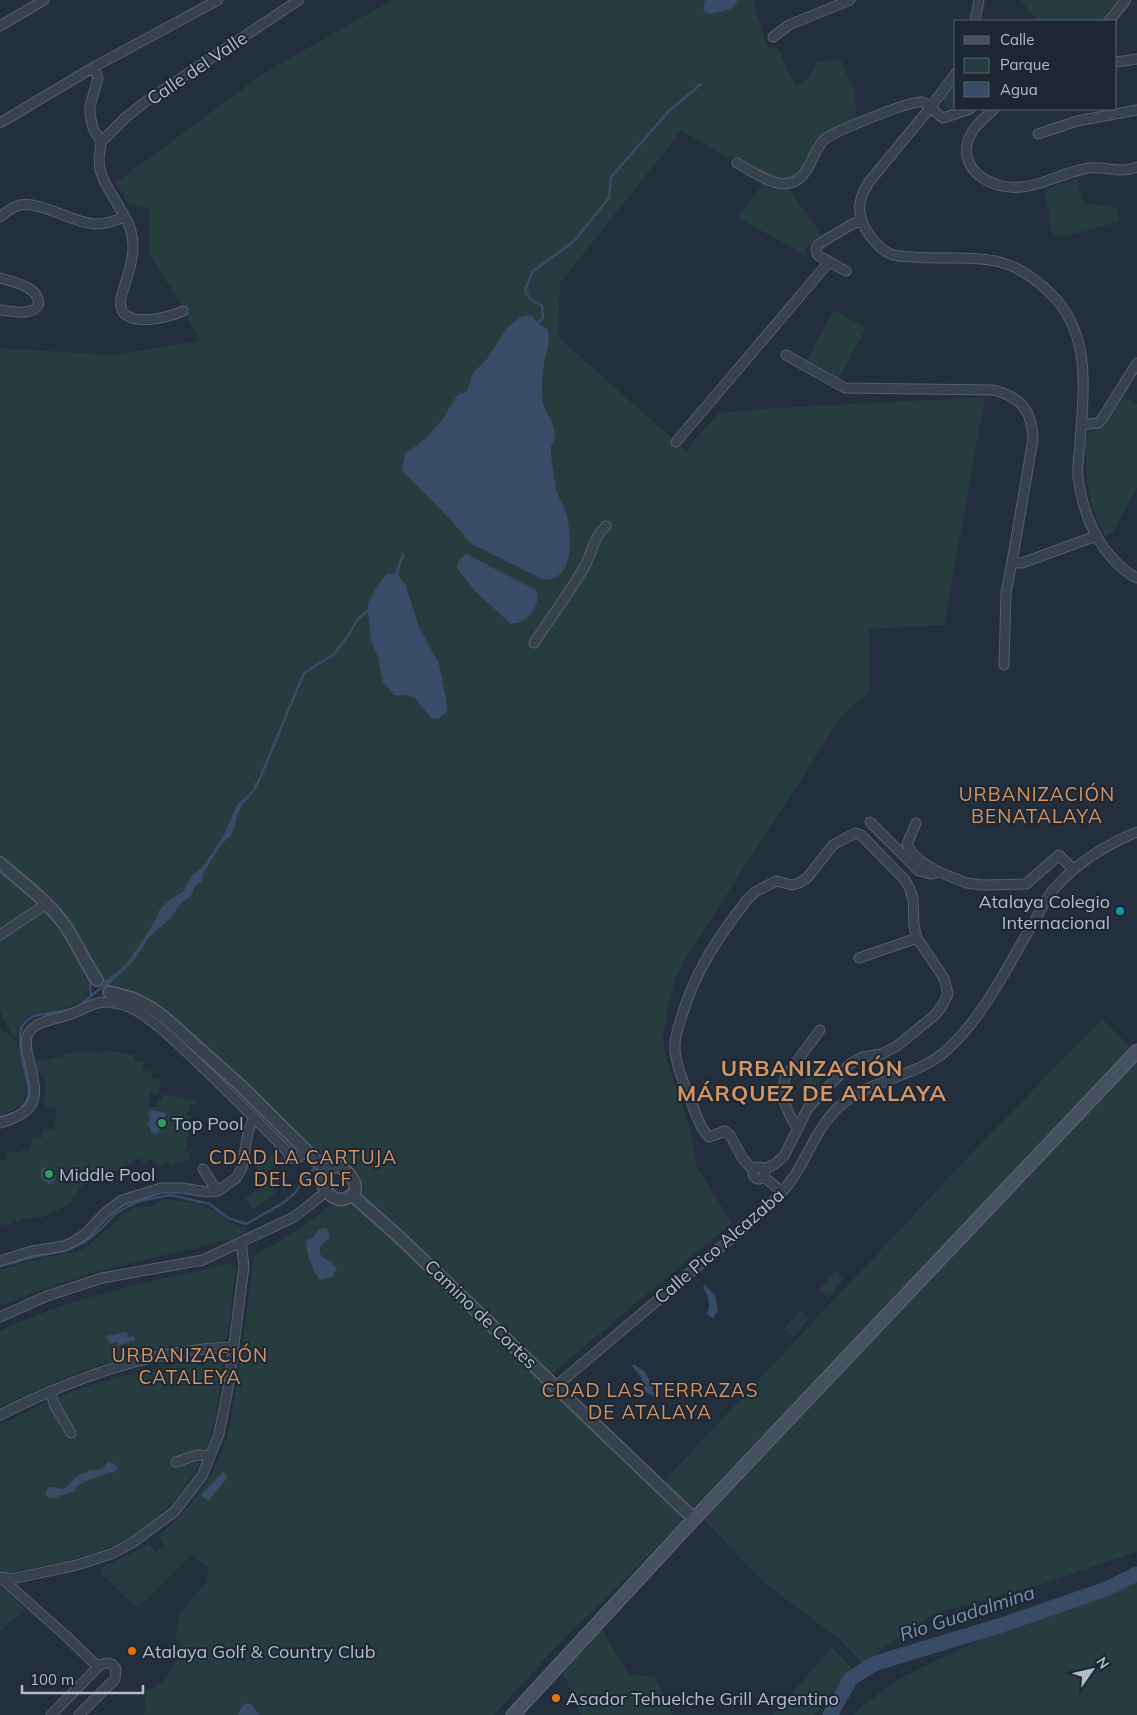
<svg xmlns="http://www.w3.org/2000/svg" width="1137" height="1715" viewBox="0 0 1137 1715" font-family="Mulish,sans-serif">
<style>
.green{fill:#263c3f}
.water{fill:#394c67}
.lines{fill:none;stroke-linecap:round;stroke-linejoin:round}
.stream{stroke:#394c67;stroke-width:2.5}
.river{stroke:#394c67;stroke-width:15}
.minor-casing{stroke:#565f6c;stroke-width:11}
.tertiary-casing{stroke:#565f6c;stroke-width:14}
.secondary-casing{stroke:#565f6c;stroke-width:15}
.minor{stroke:#38414e;stroke-width:9}
.tertiary{stroke:#38414e;stroke-width:11}
.secondary{stroke:#465061;stroke-width:12}
.culture-dot{fill:#0f9aa8;stroke:#1d2633;stroke-width:2}
.leisure-dot{fill:#2e9e5b;stroke:#1d2633;stroke-width:2}
.food-dot{fill:#e8710a;stroke:#1d2633;stroke-width:2}
.labels{text-anchor:middle;dominant-baseline:central;stroke-width:4;stroke-linejoin:round;paint-order:stroke}
.street-label{font-size:18px;fill:#b4bcc9;stroke:#1d2633}
.poi-label{font-size:18px;fill:#b4bcc9;stroke:#1d2633;text-anchor:start}
.neighbourhood-label{font-size:19px;letter-spacing:1px;fill:#d59563;stroke:#1d2633}
.water-label{font-size:19px;font-style:italic;fill:#7c92b1;stroke:#1d2633}
.district-label{font-size:22px;font-weight:bold;letter-spacing:1px;fill:#d59563;stroke:#1d2633}
</style>
<rect width="100%" height="100%" fill="#242f3e"/>
<path class="green" d="M392 0H753L766 43 769 48 777 47 796 86C808 80 811 74 817 62L840 59 855 92 856 120 822 136 799 175 783 181 767 175 732 155 727 157 681 131 560 283 558 337 686 451 718 413 776 408 985 397 944 625 869 629 870 691 843 714 689 953 676 977 668 1006 663 1039 666 1059 691 1131 697 1168 732 1223 550 1375 362 1198C365 1181 356 1159 335 1159 328 1160 326 1161 319 1159L156 1006 107 986 102 981 59 912 0 855V348L110 355 201 341 183 311V307L150 256V208L128 204 115 183 264 73Z
M1020 0H1122L1105 21H1038Z
M956 81V109L951 111 943 105 944 98Z
M1077 179 1083 203 1116 207 1119 222 1066 236 1052 235 1045 189Z
M764 183 790 190 822 236 807 246 805 255 737 217Z
M834 310 866 328 839 378 807 359Z
M1124 396 1137 404V487L1113 532 1105 536C1087 502 1085 474 1086 435L1105 424Z
M0 868 35 902 24 914 0 929Z
M41 909 65 935 90 988 86 996 76 1004 28 1016 22 1022 18 1035 13 1037 0 1011V938Z
M1102 1019 1130 1047 853 1342 690 1510 662 1484 664 1481 970 1155Z
M0 1027 3 1032 7 1031 10 1037 17 1041C20 1051 22 1061 23 1072 28 1098 28 1106 0 1115Z
M84 1050 103 1053 104 1050 135 1055 134 1060 144 1062 143 1070 152 1072V1078L161 1080 158 1095 150 1092 148 1106 156 1108 158 1100H162L163 1094 196 1101V1105L190 1104 187 1115 191 1116 186 1149 183 1151 190 1153V1158L182 1163 179 1161 171 1166 167 1161 159 1166 152 1159 144 1164 140 1158 114 1172 112 1171 104 1176 101 1172 78 1189 79 1192 71 1197 73 1201 57 1211 55 1210 39 1219 35 1216 27 1220 25 1218 17 1223 15 1220 7 1225 5 1224 0 1226V1160H6L8 1151 18 1153 20 1150 29 1151 33 1136 42 1138 44 1129 54 1130 57 1109 48 1107 43 1103C46 1092 47 1084 42 1074L34 1072 31 1061 41 1059 50 1060 52 1057 61 1058 63 1053 72 1054 73 1051 83 1052Z
M1137 1058V1552L1039 1585 934 1614 862 1663 839 1639 768 1586 702 1518Z
M817 1064 827 1072 808 1095 798 1086Z
M277 1152 283 1162 262 1176 256 1166Z
M269 1182 277 1193 253 1210 245 1198Z
M166 1199 199 1204 214 1210 229 1222 246 1228 248 1231 232 1239 95 1272 46 1288 0 1306V1270L30 1261 81 1250 95 1240 121 1217 135 1207 150 1206Z
M330 1206 360 1207 407 1250 680 1513 682 1517 681 1522 590 1615 571 1631 494 1715H144L146 1690C168 1685 175 1663 182 1644L175 1636 180 1614 191 1599 206 1583 208 1568 192 1554 137 1608 101 1573V1568L149 1544 156 1552 165 1546 158 1536C187 1513 210 1483 223 1448 230 1429 233 1408 236 1388 243 1344 248 1300 254 1256L296 1231Z
M232 1263 236 1268 227 1338 224 1340C177 1349 130 1355 85 1370 56 1380 28 1394 0 1407V1331C72 1296 154 1281 232 1263Z
M835 1271 844 1280 828 1298 819 1289Z
M800 1311 809 1319 793 1337 784 1329Z
M224 1356C219 1392 218 1418 205 1452 194 1451 182 1454 172 1459L178 1466 201 1461C154 1546 92 1557 4 1574L0 1570V1425L49 1401 57 1421 65 1433H75L65 1417 57 1398C110 1375 167 1365 224 1356Z
M1137 1578V1715H854L862 1706 899 1679 951 1653 1022 1622Z
M0 1586 25 1609 0 1631Z
M602 1630 629 1674 655 1677 672 1715H581L563 1672Z
M832 1647 852 1668 815 1715H773Z"/>
<path class="water" d="M705 0H738L731 9 710 14 703 10Z
M532 315 537 323 548 330C550 344 547 349 544 363 542 375 541 389 543 401 544 413 556 423 555 436 555 440 552 443 551 447 550 454 555 480 556 488 557 497 564 504 566 513 572 533 575 584 542 579L470 543 449 518 402 471 405 453C420 445 434 431 444 417 449 409 453 400 460 393L464 394 467 390 473 373 488 358 495 346 509 326 521 317Z
M466 554 536 590C543 604 524 627 510 623L475 591 457 568 458 561Z
M387 574H397L406 586 419 627 439 664 446 698 447 712 438 719 431 718 415 698 407 695H394L383 682 378 657 371 641 368 613V603L373 594 382 579Z
M255 782 259 785 241 807 237 815 235 826 232 834 221 845 203 874 202 881 195 886 191 896 179 905 172 917 150 936 133 962 107 986 102 981 109 979 128 962 152 926 160 909 171 899 183 892 192 875 202 868 225 833 237 805 253 790Z
M151 1110 166 1113 164 1121 160 1124 159 1132 156 1134 151 1132 150 1127 146 1123 149 1122 150 1116 147 1113Z
M46 1167 56 1179 49 1184C43 1181 38 1176 42 1169Z
M324 1228 328 1230 330 1238 321 1245C315 1261 333 1258 337 1269L332 1277 321 1280C314 1277 306 1251 306 1243L308 1239 313 1238 318 1230Z
M705 1285 715 1295 718 1311 714 1316V1319L707 1314C712 1303 708 1297 703 1287Z
M126 1332 129 1337 134 1336 135 1340 118 1346 117 1342 110 1344 106 1336Z
M634 1364 645 1372 653 1387 652 1391 655 1394 654 1396 645 1392 641 1377 632 1366Z
M108 1462 115 1464 118 1469 113 1473 110 1472 99 1477 98 1476 80 1484 75 1488 76 1491C66 1493 58 1499 48 1498L45 1492C52 1483 54 1488 64 1489L77 1476 88 1471 102 1469Z
M223 1472 228 1477 208 1501 201 1495Z
M247 1703 252 1705 259 1715H238L242 1706Z"/>
<g class="lines">
<path class="stream" d="M536 325 543 318 542 306 530 299 525 290 533 271 573 242 609 198 611 177 669 111 701 84
M396 576 403 554
M257 785 304 673 333 655 348 636 357 620 371 608
M12 881 38 903
M43 910 56 923
M87 974 90 982 91 996
M21 1109 28 1098 29 1090C26 1076 17 1043 21 1030 22 1024 28 1019 34 1016L76 1008 107 983
M0 1117 14 1113
M0 1266 42 1255 65 1251 85 1242 102 1228 114 1215 128 1206 143 1200 171 1195 210 1204 228 1218 246 1224 283 1203 296 1192 304 1178 314 1169"/>
<path class="river" d="M830 1715 851 1678 876 1663 999 1626 1106 1589 1137 1574"/>
<g class="minor-casing">
<path id="minor" d="M975 21 979 0
M1109 21 1126 0
M0 26 44 0
M773 37 789 25 850 0
M1116 62 1137 59
M956 73 930 108 869 182C859 198 856 209 865 228 870 237 880 250 891 254 897 257 906 256 913 257 942 260 972 255 1000 262 1022 268 1041 283 1056 299 1092 341 1083 393 1080 444 1079 454 1077 467 1078 477 1081 502 1090 528 1104 548 1113 560 1124 572 1137 578
M994 109C987 116 976 124 971 134 953 168 992 191 1022 187 1043 185 1063 173 1084 169 1103 164 1119 175 1137 167
M0 123 94 67 218 0
M1038 134 1077 121 1137 110
M101 142 126 117 148 100 299 0
M737 163C762 177 792 201 810 164 814 156 819 143 826 138 837 131 913 99 922 102 931 104 935 114 943 118L970 109
M0 217C6 212 12 207 20 205 41 201 73 223 95 224 105 224 115 221 125 217L104 181 100 170 99 159 101 142 93 128 90 114V106L98 78 94 67
M125 217C138 240 133 260 125 284 124 289 121 294 121 299 116 331 168 318 183 311
M846 271 819 256C815 252 815 248 819 244L852 224 862 221
M0 278C13 282 38 286 39 304 32 317 12 311 0 310
M786 355 845 388 994 390C1022 398 1032 411 1033 439L1012 562 1022 563 1096 536
M1081 425 1098 423 1102 419 1137 363
M676 442 829 262
M534 643C551 617 571 591 586 564 593 550 594 536 606 526
M1004 665 1006 593 1012 562
M870 822 919 871 931 874 939 872 967 883 982 885 1026 884 1059 855 1073 869
M916 823 907 844C914 859 925 864 939 872
M0 935 46 904
M859 958 917 938
M0 1123C41 1110 38 1097 29 1060 27 1052 25 1045 27 1037 31 1022 52 1020 65 1016 79 1013 92 1001 108 1002 116 1003 129 1006 137 1011 158 1024 176 1042 195 1060 226 1089 256 1120 287 1151L290 1158H298L306 1151
M798 1129C787 1112 778 1095 786 1076L820 1030
M753 1173a6 6 0 1 1 12 0a6 6 0 1 1-12 0Z
M203 1169 217 1191
M753 1170 743 1159 730 1135 725 1131 709 1137C699 1127 694 1109 689 1096 683 1081 676 1065 675 1049 674 1038 678 1029 681 1019 694 973 718 937 747 900L755 892 776 881 792 885 799 883 807 878 833 845 855 833 861 835 866 840 904 879 909 887 913 898 914 926 917 938 944 978 948 994 942 1006 935 1015 897 1046 882 1054 862 1057 850 1064 808 1108 784 1156 775 1164 765 1169
M764 1177 782 1192
M0 1261 32 1251 64 1246 73 1242 84 1235 106 1212 122 1200 161 1188H182L207 1192 218 1191 236 1178 242 1168 248 1132 254 1117
M0 1317 47 1296 102 1278 203 1260 294 1217 327 1191
M556 1386C601 1348 646 1310 691 1272 722 1246 753 1222 781 1193 806 1167 813 1129 841 1105 873 1078 919 1077 949 1048 985 1014 1007 967 1032 925 1039 914 1045 900 1053 890 1076 863 1105 845 1137 832
M50 1391 55 1406 71 1433
M0 1415C73 1378 152 1349 234 1347
M176 1462 197 1455 210 1456
M0 1577 12 1579 21 1577 77 1565 111 1554 132 1543 174 1512 202 1476 219 1434 229 1383 244 1266 241 1242
M1 1578 65 1635 98 1667
M51 1715 100 1665C107 1661 113 1663 116 1669L115 1679 79 1715"/>
</g>
<g class="tertiary-casing">
<path id="tertiary" d="M0 863C21 882 47 900 64 924 77 942 84 962 97 980
M109 992 132 998 150 1007 165 1018 240 1085 326 1170
M338 1166C350 1171 365 1190 347 1198 329 1207 306 1170 338 1166Z
M352 1195 397 1235 694 1519"/>
</g>
<g class="secondary-casing">
<path id="secondary" d="M513 1715 694 1519 1137 1051"/>
</g>
<use href="#minor" class="minor"/>
<use href="#tertiary" class="tertiary"/>
<use href="#secondary" class="secondary"/>
</g>
<circle class="culture-dot" cx="1120" cy="911" r="5"/>
<g class="leisure-dot">
<circle cx="162" cy="1123" r="5"/>
<circle cx="49" cy="1174" r="5"/>
</g>
<g class="food-dot">
<circle cx="132" cy="1651" r="5"/>
<circle cx="556" cy="1698" r="5"/>
</g>
<g class="labels">
<g class="street-label">
<text transform="translate(197 68) rotate(-34)">Calle del Valle</text>
<text transform="translate(719 1246) rotate(-41)">Calle Pico Alcazaba</text>
<text transform="translate(481 1314) rotate(44)">Camino de Cortes</text>
</g>
<g class="poi-label">
<text x="1110" y="901" text-anchor="end">Atalaya Colegio<tspan x="1110" dy="21">Internacional</tspan></text>
<text x="172" y="1123">Top Pool</text>
<text x="59" y="1174">Middle Pool</text>
<text x="142" y="1651">Atalaya Golf &amp; Country Club</text>
<text x="566" y="1698">Asador Tehuelche Grill Argentino</text>
</g>
<g class="neighbourhood-label">
<text x="1037" y="794">URBANIZACIÓN<tspan x="1037" dy="22">BENATALAYA</tspan></text>
<text x="303" y="1157">CDAD LA CARTUJA<tspan x="303" dy="22">DEL GOLF</tspan></text>
<text x="190" y="1355">URBANIZACIÓN<tspan x="190" dy="22">CATALEYA</tspan></text>
<text x="650" y="1390">CDAD LAS TERRAZAS<tspan x="650" dy="22">DE ATALAYA</tspan></text>
</g>
<g class="water-label">
<text transform="translate(967 1613) rotate(-18)">Rio Guadalmina</text>
</g>
<g class="district-label">
<text x="812" y="1068">URBANIZACIÓN<tspan x="812" dy="25">MÁRQUEZ DE ATALAYA</tspan></text>
</g>
</g>
<rect x="954" y="20" width="162" height="90" fill="#1d2633" stroke="#59626f"/>
<rect x="964" y="36" width="25" height="8" fill="#465061" stroke="#59626f"/>
<text x="1000" y="45" font-size="15" fill="#b4bcc9">Calle</text>
<rect x="964" y="58" width="25" height="15" fill="#263c3f" stroke="#59626f"/>
<text x="1000" y="70" font-size="15" fill="#b4bcc9">Parque</text>
<rect x="964" y="82" width="25" height="15" fill="#394c67" stroke="#59626f"/>
<text x="1000" y="95" font-size="15" fill="#b4bcc9">Agua</text>
<g transform="translate(1092 1670) rotate(56)" stroke="#1d2633" stroke-width="4" paint-order="stroke">
<path d="M0-4L9 19L0 12L-9 19Z" fill="#b4bcc9"/>
<text y="-8" font-size="14" font-weight="bold" text-anchor="middle" fill="#b4bcc9">N</text>
</g>
<path d="M22 1685v8h121v-8" fill="none" stroke="#b4bcc9" stroke-width="2.5"/>
<text x="30" y="1685" font-size="15" fill="#b4bcc9" stroke="#1d2633" stroke-width="4" paint-order="stroke">100 m</text>
</svg>
